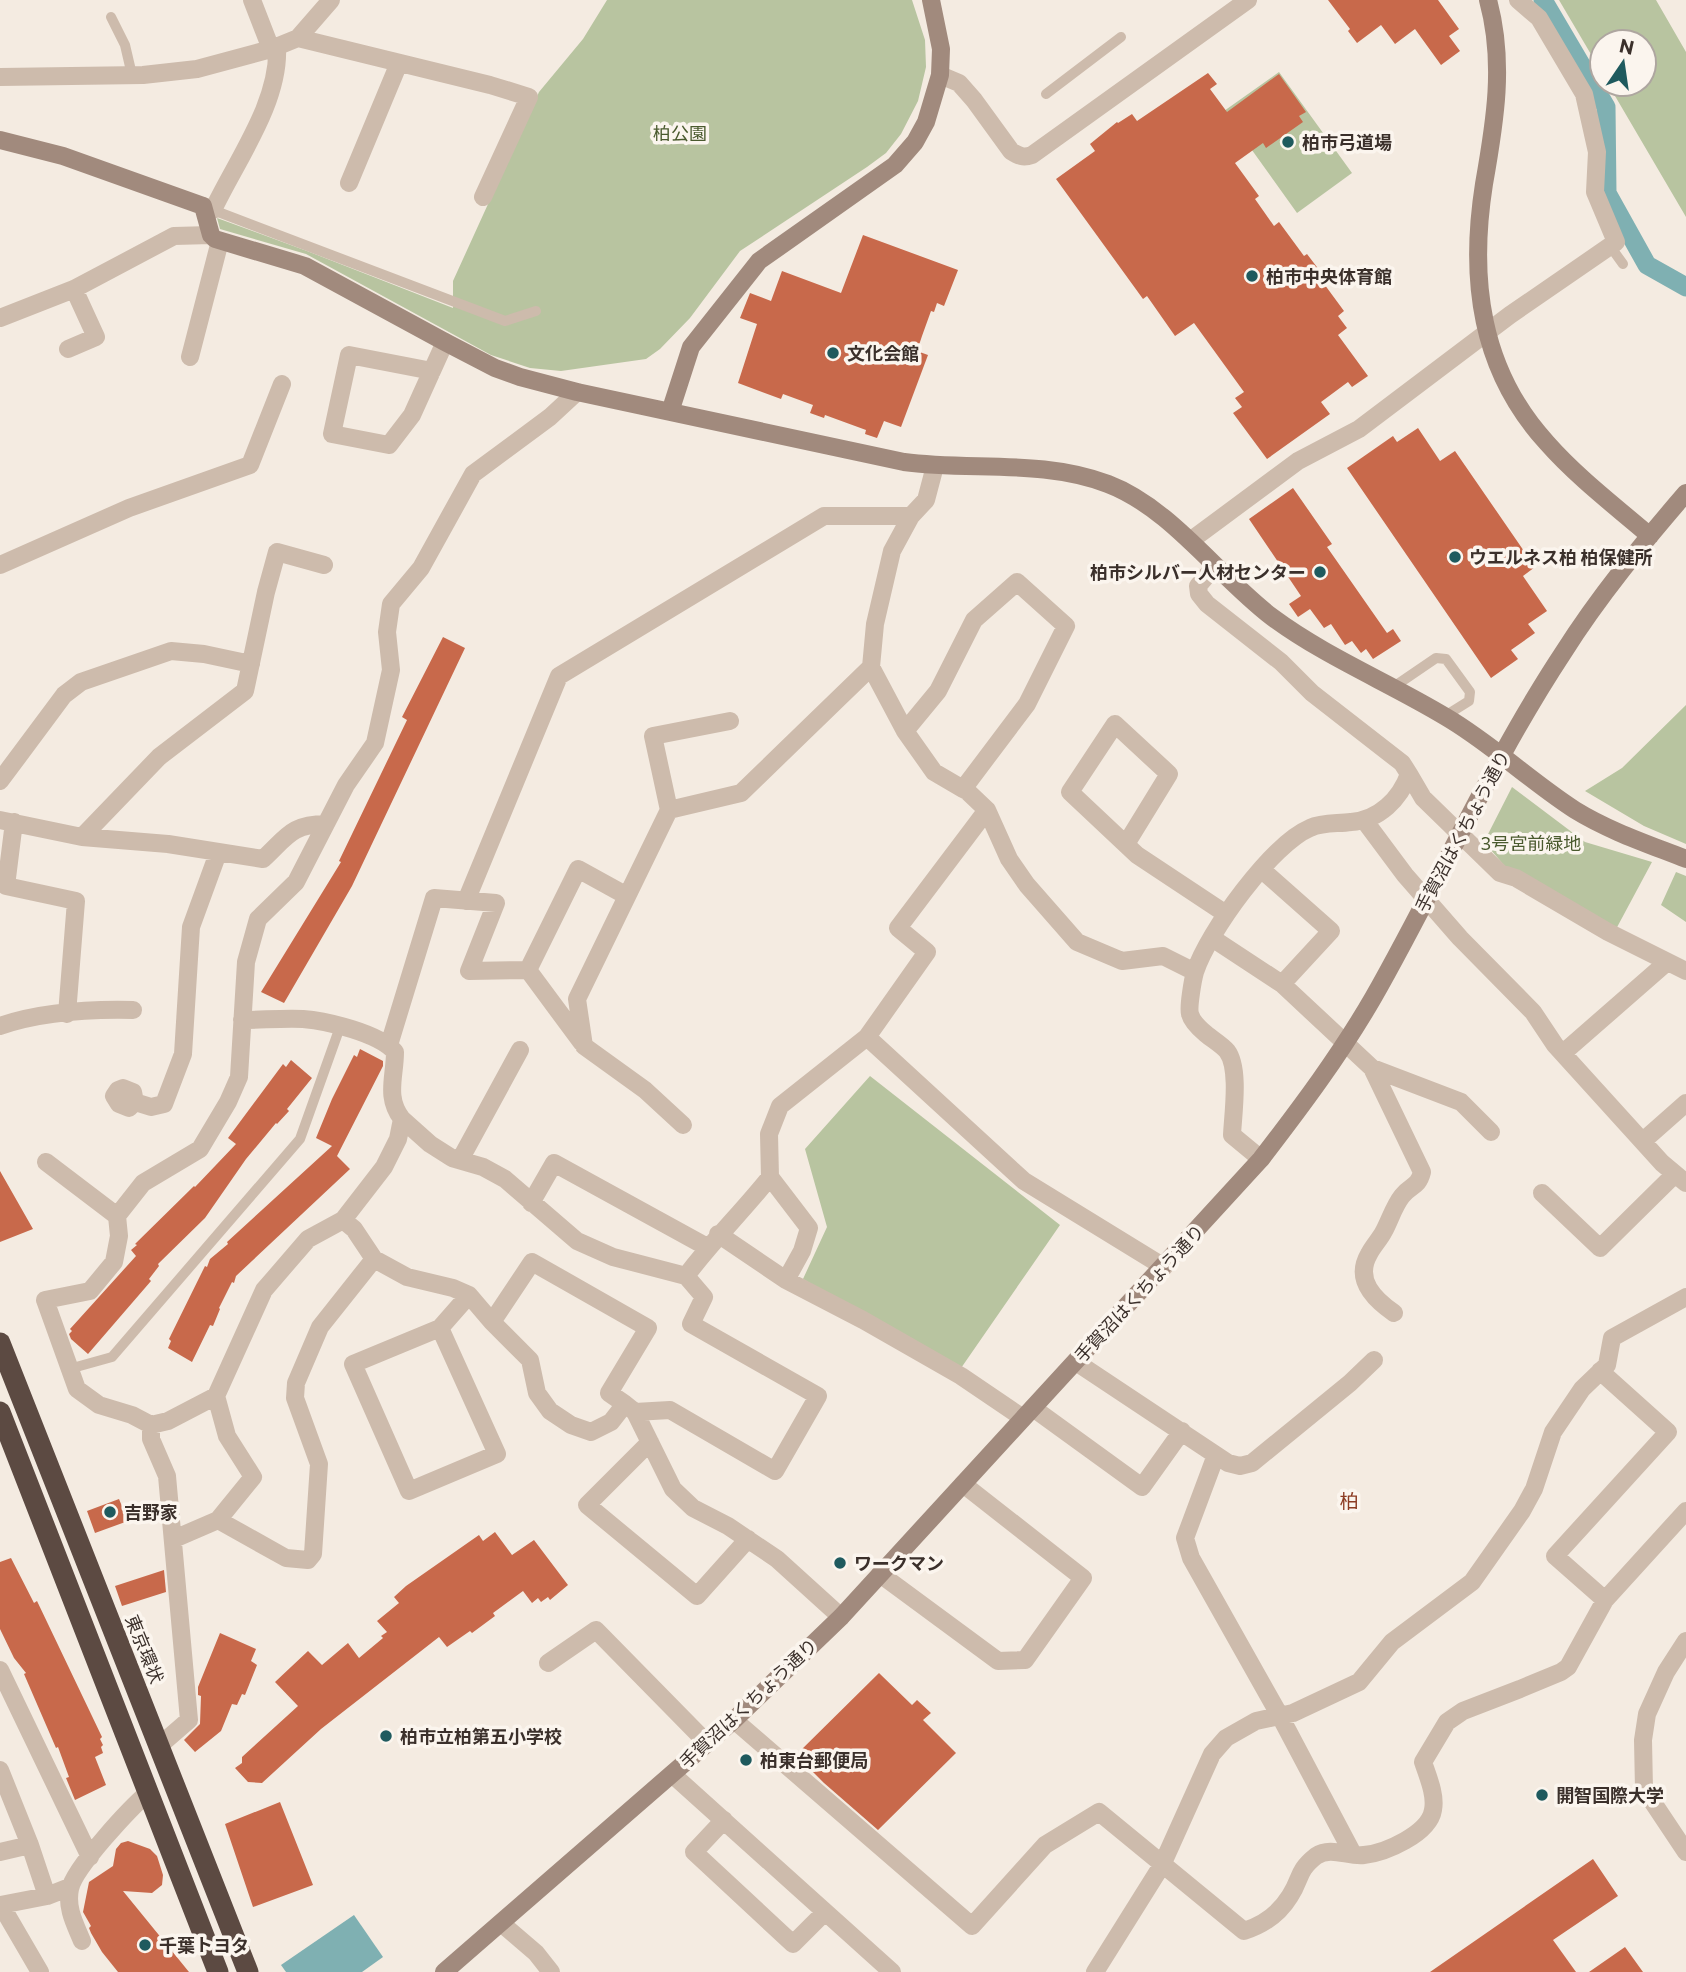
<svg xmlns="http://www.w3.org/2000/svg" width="1686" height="1972" viewBox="0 0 1686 1972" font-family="Commissioner,'Noto Sans JP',sans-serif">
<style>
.green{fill:#b8c4a0}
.water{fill:#7fb0b2}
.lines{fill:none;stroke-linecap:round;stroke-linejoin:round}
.canal{stroke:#7fb0b2;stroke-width:19}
.building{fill:#c8694b}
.lane{stroke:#cdbbac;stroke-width:10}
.street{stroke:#cdbbac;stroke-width:18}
.secondary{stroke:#a18a7d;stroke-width:18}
.highway{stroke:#5c4a42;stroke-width:21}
.poi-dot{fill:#1f5a5e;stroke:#fbf5ee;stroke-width:2.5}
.labels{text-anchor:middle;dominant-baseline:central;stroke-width:7;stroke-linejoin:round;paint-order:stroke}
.park-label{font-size:18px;fill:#4a5a2e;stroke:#fbf5ee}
.poi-label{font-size:18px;font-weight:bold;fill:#3b302b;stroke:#fbf5ee;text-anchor:start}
.street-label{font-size:18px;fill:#3b302b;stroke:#fbf5ee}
.neighbourhood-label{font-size:19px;fill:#8c3b22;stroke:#fbf5ee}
</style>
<rect width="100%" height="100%" fill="#f4ebe1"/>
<path class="green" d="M607 0H912L925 40 926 67 918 101 901 134 886 153 867 167 740 251 690 318 660 349 646 359 561 371 530 368 491 355 306 254 220 229 217 218 307 251 453 308V281L539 92 583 39Z
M1559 0H1656L1686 52V217L1608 84H1644V42H1602V73Z
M1279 72 1352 173 1297 213 1224 111Z
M1686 705V844L1644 826 1585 791 1622 768Z
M1512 787 1585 842 1652 862 1615 931 1509 871 1484 842Z
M1676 872 1686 876V922L1661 905Z
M870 1076 1060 1225 959 1371 803 1279 827 1227 805 1149Z"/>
<path class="water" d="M354 1915 383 1957 362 1972H286L281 1965Z"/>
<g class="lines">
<path class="canal" d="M1543 0 1606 107 1607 193 1647 265 1686 287"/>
</g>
<path class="building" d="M1328 0H1438L1459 29 1449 36 1460 51 1441 65 1415 29 1395 44 1381 25 1357 43 1348 31 1350 29Z
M1208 73 1217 84 1210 89 1227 112 1279 74 1306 112 1299 116 1303 122 1266 148 1263 143 1235 163 1259 196 1255 199 1274 226 1279 222 1304 256 1307 254 1323 275 1319 277 1344 311 1338 316 1347 328 1338 335 1368 376 1352 387 1348 382 1321 402 1330 414 1267 459 1233 413 1242 407 1235 398 1244 392 1194 323 1175 336 1147 296 1143 299 1056 179 1095 151 1090 144 1117 122 1118 123 1132 114 1137 121Z
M863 235 958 270 944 306 937 303 934 312 931 311 922 336 917 351 928 355 901 427 884 421 877 438 865 434 866 430 825 415 824 418 810 413 813 405 783 394 781 399 738 383 757 324 740 318 750 293 771 301 782 271 841 293Z
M1418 428 1440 461 1455 451 1535 567 1523 576 1547 611 1528 624 1535 633 1511 650 1518 659 1491 678 1347 468 1393 436 1397 442Z
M1293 488 1332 544 1327 547 1387 633 1393 629 1401 641 1373 659 1366 649 1361 653 1352 641 1345 645 1331 624 1324 628 1310 609 1298 617 1289 604 1301 596 1249 519Z
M443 637 465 648 352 886 284 1003 261 992 341 862 339 861 407 720 402 717Z
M360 1049 383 1061V1066L337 1156 350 1169 236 1276 234 1283 232 1282 219 1308 220 1309 213 1326 210 1325 192 1362 168 1348 171 1341 169 1339 205 1266 207 1267 210 1259 228 1244 227 1242 332 1146 316 1138 332 1099 354 1055 357 1057Z
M291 1060 312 1078 287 1109 289 1111 277 1124 276 1123 246 1159 205 1218 158 1264 159 1266 149 1279 151 1281 88 1354 71 1339 69 1334 72 1331 70 1329 136 1256 131 1250 137 1245 135 1244 194 1186 195 1187 236 1144 228 1138 283 1064 286 1067Z
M0 1171 33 1229 0 1242Z
M119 1499 128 1521 95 1533 87 1511Z
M495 1532 512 1555 534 1540 568 1585 550 1600 548 1597 541 1602 538 1598 532 1603 523 1591 493 1613 495 1616 472 1633 470 1631 447 1647 439 1637 321 1729 262 1783 248 1782 235 1768 242 1763V1757L298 1706 275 1682 308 1651 322 1665 348 1643 359 1658 383 1638 381 1636 387 1632 377 1621 399 1603 394 1597 406 1586 479 1535 483 1541Z
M11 1558 34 1603 37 1601 102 1737 100 1739 103 1745 101 1747 103 1753 95 1757 106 1785 75 1800 66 1778 69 1777 58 1747 56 1748 24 1674 26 1673 14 1658 0 1629V1562Z
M164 1570 166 1592 122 1606 115 1586Z
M220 1633 256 1649 251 1661 257 1665 245 1695 242 1694 237 1705 232 1704 221 1731 195 1752 184 1740 200 1724 201 1696 198 1695V1687Z
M879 1673 912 1705 917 1700 931 1713 923 1720 956 1753 878 1830 824 1783 796 1755Z
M280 1802 313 1885 253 1907 225 1824Z
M128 1841 150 1849 157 1856 163 1875 162 1885 152 1893 123 1891 189 1972H118L102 1952 91 1933 89 1928 91 1926 83 1912 89 1882 113 1866 116 1849 121 1843Z
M1593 1859 1618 1896 1553 1940 1576 1972H1430Z
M1625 1947 1643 1972H1589Z"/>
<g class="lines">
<path class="lane" d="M111 17 125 45 132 75
M1046 94 1121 37
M213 210 505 321 536 311
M1610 246 1623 264
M1392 688 1436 658 1446 659 1470 692 1469 701 1445 716
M69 1369 112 1357 300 1139 340 1027"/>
<path class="street" d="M252 0 271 49
M298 38 490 85 529 97 483 197
M940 75 959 83 974 100 1011 151C1019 156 1023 158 1032 155L1248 0
M0 77 143 75 197 69 271 49 298 38 331 0
M349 183 399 63
M203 206 213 210C236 161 280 102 277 47
M0 318 74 289 174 236 211 235
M68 349 96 337 74 289
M190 357 220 241
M432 371 349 355 332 434 389 445 412 415 445 342
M577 392 550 417 473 474 421 568 391 604 387 632 391 670 375 743 346 785 296 882 258 919 246 962 239 1077 228 1102 200 1149 143 1183 117 1216 119 1236 114 1262 90 1291 45 1300 77 1389 99 1405 132 1415 151 1425 168 1421 216 1396 264 1290 308 1239 343 1220 384 1167 398 1139 402 1119 430 1144 452 1158 483 1167 505 1179 577 1241 613 1257 686 1276C712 1241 743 1211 770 1177
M1190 541 1298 461 1359 429 1510 315 1616 242 1595 192 1597 152 1584 94 1539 18 1518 0
M0 565 129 508 250 465 282 384
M1214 567 1198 586 1199 594 1207 604 1281 662 1312 693 1402 763 1409 774C1400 799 1379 820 1351 822 1337 824 1323 822 1310 828 1272 844 1208 932 1195 972 1193 979 1188 1007 1190 1014 1192 1022 1200 1029 1206 1034 1212 1039 1222 1045 1227 1051 1240 1068 1233 1114 1232 1135L1261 1159
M871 667 875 624 892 551 911 516
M1409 774 1423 798 1500 873 1516 878 1608 932 1686 971
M0 781 64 695 81 682 171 651 204 654 251 664
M963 789 1027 704 1066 626 1017 582 974 620 938 691 905 731 934 772 963 789 967 791 987 810
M669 810 653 736 730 721
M0 820 82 837 168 844 263 859C287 837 291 824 326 824
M1364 820 1405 875 1460 938 1533 1012 1555 1045 1662 1163 1686 1183
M14 822 6 886 76 901 67 1014
M82 837 159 757 245 691 266 592 277 552 324 565
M1126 844 1169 774 1115 724 1070 792 1137 855 1226 914
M1262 870 1331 931 1282 984
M466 901 559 676 824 516H911L926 500 935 466
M1212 938 1282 984 1372 1068 1422 1172C1418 1188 1410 1185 1402 1196 1394 1206 1390 1220 1384 1231 1380 1239 1373 1246 1369 1254 1354 1280 1375 1300 1394 1313
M242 1020C262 1020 283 1018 303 1019 327 1021 379 1033 395 1052 395 1077 385 1097 402 1119
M0 1026C41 1012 90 1009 133 1010
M582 1043 528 970 578 869 627 896
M389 1045 434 898 496 903 469 971 528 970
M1563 1053 1666 963
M1372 1068 1461 1102 1491 1132
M135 1102 133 1092 123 1088 118 1090 114 1096 119 1104 129 1108 135 1102 151 1107 164 1104 183 1054 191 927 218 853
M683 1125 645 1090 584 1046 577 999 669 810 741 793 871 667 905 731
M1643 1141 1686 1103
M460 1160 520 1050
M46 1162 117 1216
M1542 1193 1600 1248 1675 1174
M531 1203 554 1163 707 1247
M343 1220 354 1229 374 1259 407 1277 453 1288 469 1295 492 1322 530 1360 537 1393 550 1411 571 1425 591 1432 611 1422 625 1404 635 1412 673 1489 693 1508 728 1526 777 1559 841 1617
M718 1234 786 1280 863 1320 961 1376 1023 1418
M1164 1267 1024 1181 867 1037 927 952 898 928 987 810 1009 859 1027 885 1077 942 1122 961 1163 956 1195 972
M786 1280 802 1251 809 1228 770 1177 769 1134 780 1106 867 1037
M492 1322 532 1262 648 1328 609 1393 625 1404
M440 1328 497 1454 409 1491 353 1364 440 1328 469 1295
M1076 1362 1228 1463 1240 1466 1252 1463 1350 1383 1374 1360
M1600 1371 1668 1432 1555 1556 1605 1600
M1033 1408 1142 1487 1182 1431
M635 1412 670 1410 775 1471 818 1396 691 1324 704 1297 686 1276
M151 1425V1439L167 1476 189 1720 159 1746
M650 1442 587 1505 697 1596 748 1539
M1216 1455 1185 1538 1191 1558 1280 1716 1353 1854
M218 1520 286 1558 308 1560 313 1554 319 1464 295 1398 296 1383 320 1327 374 1259
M174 1539 218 1520 253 1477 227 1436 216 1396
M880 1574 998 1661 1025 1660 1083 1578 963 1484
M1686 1641 1666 1672 1647 1714 1643 1740 1644 1789 1686 1852
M548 1663 596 1630 707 1743
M0 1670 90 1857
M734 1720 972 1926 1045 1845 1099 1812 1244 1931C1263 1925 1279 1914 1290 1896 1302 1878 1296 1872 1316 1856 1331 1846 1348 1857 1364 1855 1385 1853 1429 1834 1433 1810 1436 1795 1428 1777 1423 1762L1447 1722 1463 1711 1520 1689 1561 1672 1568 1667 1605 1600 1686 1511
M0 1770 30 1845 47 1896
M672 1774 892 1972
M724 1820 694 1852 793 1944 825 1912
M0 1852 30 1845
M501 1923 536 1953 551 1972
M82 1941C75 1924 66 1908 70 1889 74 1868 131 1807 149 1792
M40 1972 1 1905 47 1896 70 1887
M1095 1972 1162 1865 1212 1754 1226 1738 1256 1721 1293 1713 1359 1682 1392 1642 1472 1582 1522 1511 1534 1489 1553 1432 1582 1389 1607 1365 1612 1338 1686 1297"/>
<path class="secondary" d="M1488 0C1505 62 1495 122 1484 184 1469 279 1480 370 1547 443 1577 477 1615 506 1650 536
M0 140 63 156 203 206 211 235 215 239 305 266 445 342 495 368 520 377 577 392 904 462C971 471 1043 459 1108 484 1171 508 1218 576 1272 617 1326 657 1388 682 1446 717 1492 744 1530 781 1575 810 1609 831 1648 844 1686 859
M670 412 691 347 759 261 895 165 915 142 926 122 940 75 941 49 931 0
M444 1972 734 1720 841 1617 1261 1159C1301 1107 1340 1055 1373 998 1438 884 1491 762 1563 653 1599 596 1642 544 1686 493"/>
<path class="highway" d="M0 1343 248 1972
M0 1412 218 1972"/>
</g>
<g class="poi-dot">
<circle cx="1288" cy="142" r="7"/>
<circle cx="1252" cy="276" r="7"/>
<circle cx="833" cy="353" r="7"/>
<circle cx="1455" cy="557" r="7"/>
<circle cx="1320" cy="572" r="7"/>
<circle cx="110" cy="1512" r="7"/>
<circle cx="840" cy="1563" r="7"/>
<circle cx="386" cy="1736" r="7"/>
<circle cx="746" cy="1760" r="7"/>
<circle cx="1542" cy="1795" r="7"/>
<circle cx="145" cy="1945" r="7"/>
</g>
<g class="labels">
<g class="park-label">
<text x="680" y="133">柏公園</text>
<text x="1531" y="843">3号宮前緑地</text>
</g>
<g class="poi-label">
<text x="1302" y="142">柏市弓道場</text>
<text x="1266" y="276">柏市中央体育館</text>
<text x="847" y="353">文化会館</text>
<text x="1469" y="557">ウエルネス柏 柏保健所</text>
<text x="1306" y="572" text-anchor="end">柏市シルバー人材センター</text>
<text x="124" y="1512">吉野家</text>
<text x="854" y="1563">ワークマン</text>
<text x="400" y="1736">柏市立柏第五小学校</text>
<text x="760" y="1760">柏東台郵便局</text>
<text x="1556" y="1795">開智国際大学</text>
<text x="159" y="1945">千葉トヨタ</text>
</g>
<g class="street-label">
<text transform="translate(1462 831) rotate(-62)">手賀沼はくちょう通り</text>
<text transform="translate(1139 1293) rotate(-47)">手賀沼はくちょう通り</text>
<text transform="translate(145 1649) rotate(68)">東京環状</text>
<text transform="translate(748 1703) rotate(-43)">手賀沼はくちょう通り</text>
</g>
<g class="neighbourhood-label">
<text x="1349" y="1500">柏</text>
</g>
</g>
<g transform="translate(1623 63) rotate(13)"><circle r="33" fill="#fbf5ee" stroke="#aea6a0" stroke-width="2"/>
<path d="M0-5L12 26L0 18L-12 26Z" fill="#1f5a5e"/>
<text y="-10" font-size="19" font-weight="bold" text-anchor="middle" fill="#3b302b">N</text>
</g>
</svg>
